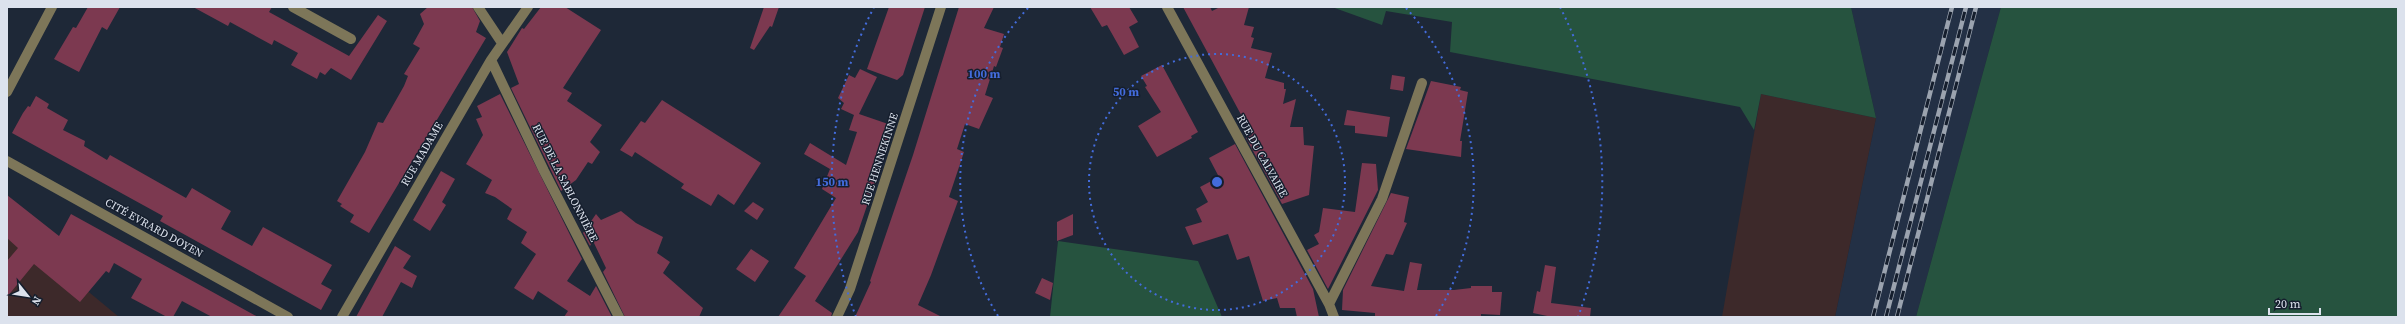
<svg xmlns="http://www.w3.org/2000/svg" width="2405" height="324" viewBox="0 0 2405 324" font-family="'Source Serif 4',serif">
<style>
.built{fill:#233045}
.industrial{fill:#3d292a}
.green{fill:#26533f}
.building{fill:#7c3950}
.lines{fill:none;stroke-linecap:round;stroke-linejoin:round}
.minor{stroke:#7d7659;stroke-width:10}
.rail-casing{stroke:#9ba3af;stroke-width:4.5}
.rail{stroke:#151e2d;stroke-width:3;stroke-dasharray:9;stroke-linecap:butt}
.ring{fill:none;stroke:#436cdc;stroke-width:2;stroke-dasharray:2 4}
.labels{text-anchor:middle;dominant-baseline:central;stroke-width:3;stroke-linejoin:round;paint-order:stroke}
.street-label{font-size:11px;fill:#dce2ed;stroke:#151e2d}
.centre{fill:#436cdc;stroke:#151e2d;stroke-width:2}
.ring-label{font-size:12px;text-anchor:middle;font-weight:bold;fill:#436cdc;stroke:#151e2d;stroke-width:3;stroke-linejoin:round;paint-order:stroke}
</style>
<rect width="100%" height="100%" fill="#1e2837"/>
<path class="built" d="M1851 7H2001L1916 317H1835L1876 118Z"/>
<path class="industrial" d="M1761 94 1876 118 1835 317H1722Z
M7 228 90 293 119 317H7Z"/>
<path class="green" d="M1332 7H1851L1876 118 1761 94 1754 130 1740 107 1450 52 1452 22 1386 11 1382 25Z
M2001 7H2398V317H1916Z
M1058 241 1198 261 1222 317H1050Z"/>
<path class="building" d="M88 7H120L107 30 102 27 79 72 54 59 73 27 76 28Z
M193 7H272L269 12 349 56 378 15 387 21 351 80 331 68 325 75 320 72 317 79 291 65 298 53 274 40 272 45 230 22 228 26Z
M428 7H472L480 21 476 32 486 38 369 233 350 222 354 215 340 206 342 204 337 201 365 152 378 122 383 123 404 86 408 76 404 74 420 48 413 44 424 24 420 14Z
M541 7H565L601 30 563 88 572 93 567 101 602 125 590 142 600 152 592 164 588 162 576 180 561 191 511 88 519 84 507 52 522 28 524 29Z
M764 7H779L772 27 770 26 754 50 750 48Z
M889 7H925L903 75 897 80 867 69Z
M959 7H994L984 28 1004 34 1000 47 1003 48 996 67 994 66 985 95 993 98 979 129 965 124 957 149 964 152 949 197 958 201 931 275 918 305 942 317H855L871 282 870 281 913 155Z
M1090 7H1129L1138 22 1129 27 1139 47 1124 55 1107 25 1102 27Z
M1183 7H1210L1212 11 1220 7H1249L1244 25 1254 27 1251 37 1254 38 1251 48 1272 53 1265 78 1284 83V89H1286L1283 104 1296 99 1290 127H1303L1304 145 1314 146 1309 195 1282 204 1246 138 1252 135Z
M1162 65 1198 132 1191 136 1192 138 1157 157 1138 126 1161 112 1145 87 1147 86 1141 76Z
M860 69 877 77 859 114 894 126 884 156 858 232 815 301 832 313 831 317H778L806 276 794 268 836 198 822 189 830 169 804 154 810 143 846 165 857 132 849 130 854 115 841 109 844 103 838 98 849 75 855 78Z
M1392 75 1405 77 1403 91 1390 89Z
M1431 81 1461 87 1460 90 1468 92 1460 141H1462L1461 157 1406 149Z
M500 94 582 259 567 281 590 296 596 286 612 317H564L568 311 538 291 533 300 514 288 536 254 521 243 527 232 507 219 512 209 495 197 485 193 492 180 466 164 483 135 476 119 482 117 477 106Z
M36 96 49 104 47 108 68 120 63 130 85 141 84 146 107 160 110 155 186 198 192 188 231 211 221 229 252 246 263 227 332 265 321 284 332 290 321 310 160 221 163 216 12 133 23 113 28 106 30 107Z
M662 100 761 163 734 205 718 194 711 206 681 188 684 184 635 152 632 157 620 150 641 121 645 123Z
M1347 110 1390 117 1387 137 1355 133V126L1344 125Z
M1235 144 1313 289 1319 317H1297L1295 308H1280L1277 298 1263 301 1249 256 1237 260 1228 234 1193 245 1185 227 1202 222 1196 209 1208 202 1200 187 1219 177 1209 158Z
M1362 163 1376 164 1378 190 1328 289 1307 250 1319 244 1314 235 1319 232 1323 208 1355 212Z
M441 171 455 179 442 202 446 205 430 231 413 220Z
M1391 193 1409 197 1404 222 1407 223 1393 255 1386 254 1371 286 1404 291 1410 262 1422 264 1417 290H1454L1471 288V286H1492V292H1502L1500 315 1481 314V317H1375V313L1342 310 1343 290Z
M7 195 59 236 71 214 258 317H212L182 301 173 317H167L131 298 142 279 114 263 109 273 106 271 80 302 34 264 7 297V261L18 248 7 238Z
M753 202 764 209 757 220 744 211Z
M621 211 636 223 663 237 657 253 670 262 663 273 703 308 699 317H625L603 272 606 268 593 241 590 246 583 233 596 214 601 220Z
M1073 214V235L1057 241V222Z
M395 246 411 256 403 268 417 276 412 288 401 282 382 317H356Z
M751 249 769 261 755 282 736 269Z
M1545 265 1556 267 1551 303 1591 308 1590 317H1552L1533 313 1537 291 1540 292Z
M1042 278 1053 283 1050 300 1035 293Z"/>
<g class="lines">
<path class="minor" d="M293 7 351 39
M478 7 502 43
M1167 7 1329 304 1334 317
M491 60 544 171 619 317
M7 92 52 7
M7 161 288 317
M1329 304 1382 199 1422 83
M342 317 491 60 528 7
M837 317 850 289 941 7"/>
<g class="rail-casing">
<path id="rail" d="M1873 317 1952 7
M1886 317 1966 7
M1897 317 1976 7"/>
</g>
<use href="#rail" class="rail"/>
</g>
<g class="ring">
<circle cx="1217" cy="182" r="128"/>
<path d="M998 316A257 257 0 0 1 1028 8M1406 8A257 257 0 0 1 1436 316"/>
<path d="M856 317A385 385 0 0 1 874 7M1560 7A385 385 0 0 1 1578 317"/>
</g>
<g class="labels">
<g class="street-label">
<text transform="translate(422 154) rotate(-60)">RUE MADAME</text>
<text transform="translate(1262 156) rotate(61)">RUE DU CALVAIRE</text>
<text transform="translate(880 159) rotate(-72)">RUE HENNEKINNE</text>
<text transform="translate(565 183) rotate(63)">RUE DE LA SABLONNIÈRE</text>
<text transform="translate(154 228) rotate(29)">CITÉ EVRARD DOYEN</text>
</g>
</g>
<circle cx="1217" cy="182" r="6" class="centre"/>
<g class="ring-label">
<text x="984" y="78">100 m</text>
<text x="1126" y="96">50 m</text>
<text x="832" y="186">150 m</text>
</g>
<rect width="2405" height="324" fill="none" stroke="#dce2ed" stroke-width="16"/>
<g transform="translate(28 296) rotate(120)" stroke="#151e2d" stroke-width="3" paint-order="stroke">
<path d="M0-3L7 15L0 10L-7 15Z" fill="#dce2ed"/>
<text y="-6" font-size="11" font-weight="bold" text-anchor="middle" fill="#dce2ed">N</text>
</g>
<path d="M2269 308v6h51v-6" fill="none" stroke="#dce2ed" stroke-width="2"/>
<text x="2275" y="308" font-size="12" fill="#dce2ed" stroke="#151e2d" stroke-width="3" paint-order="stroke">20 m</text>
</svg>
